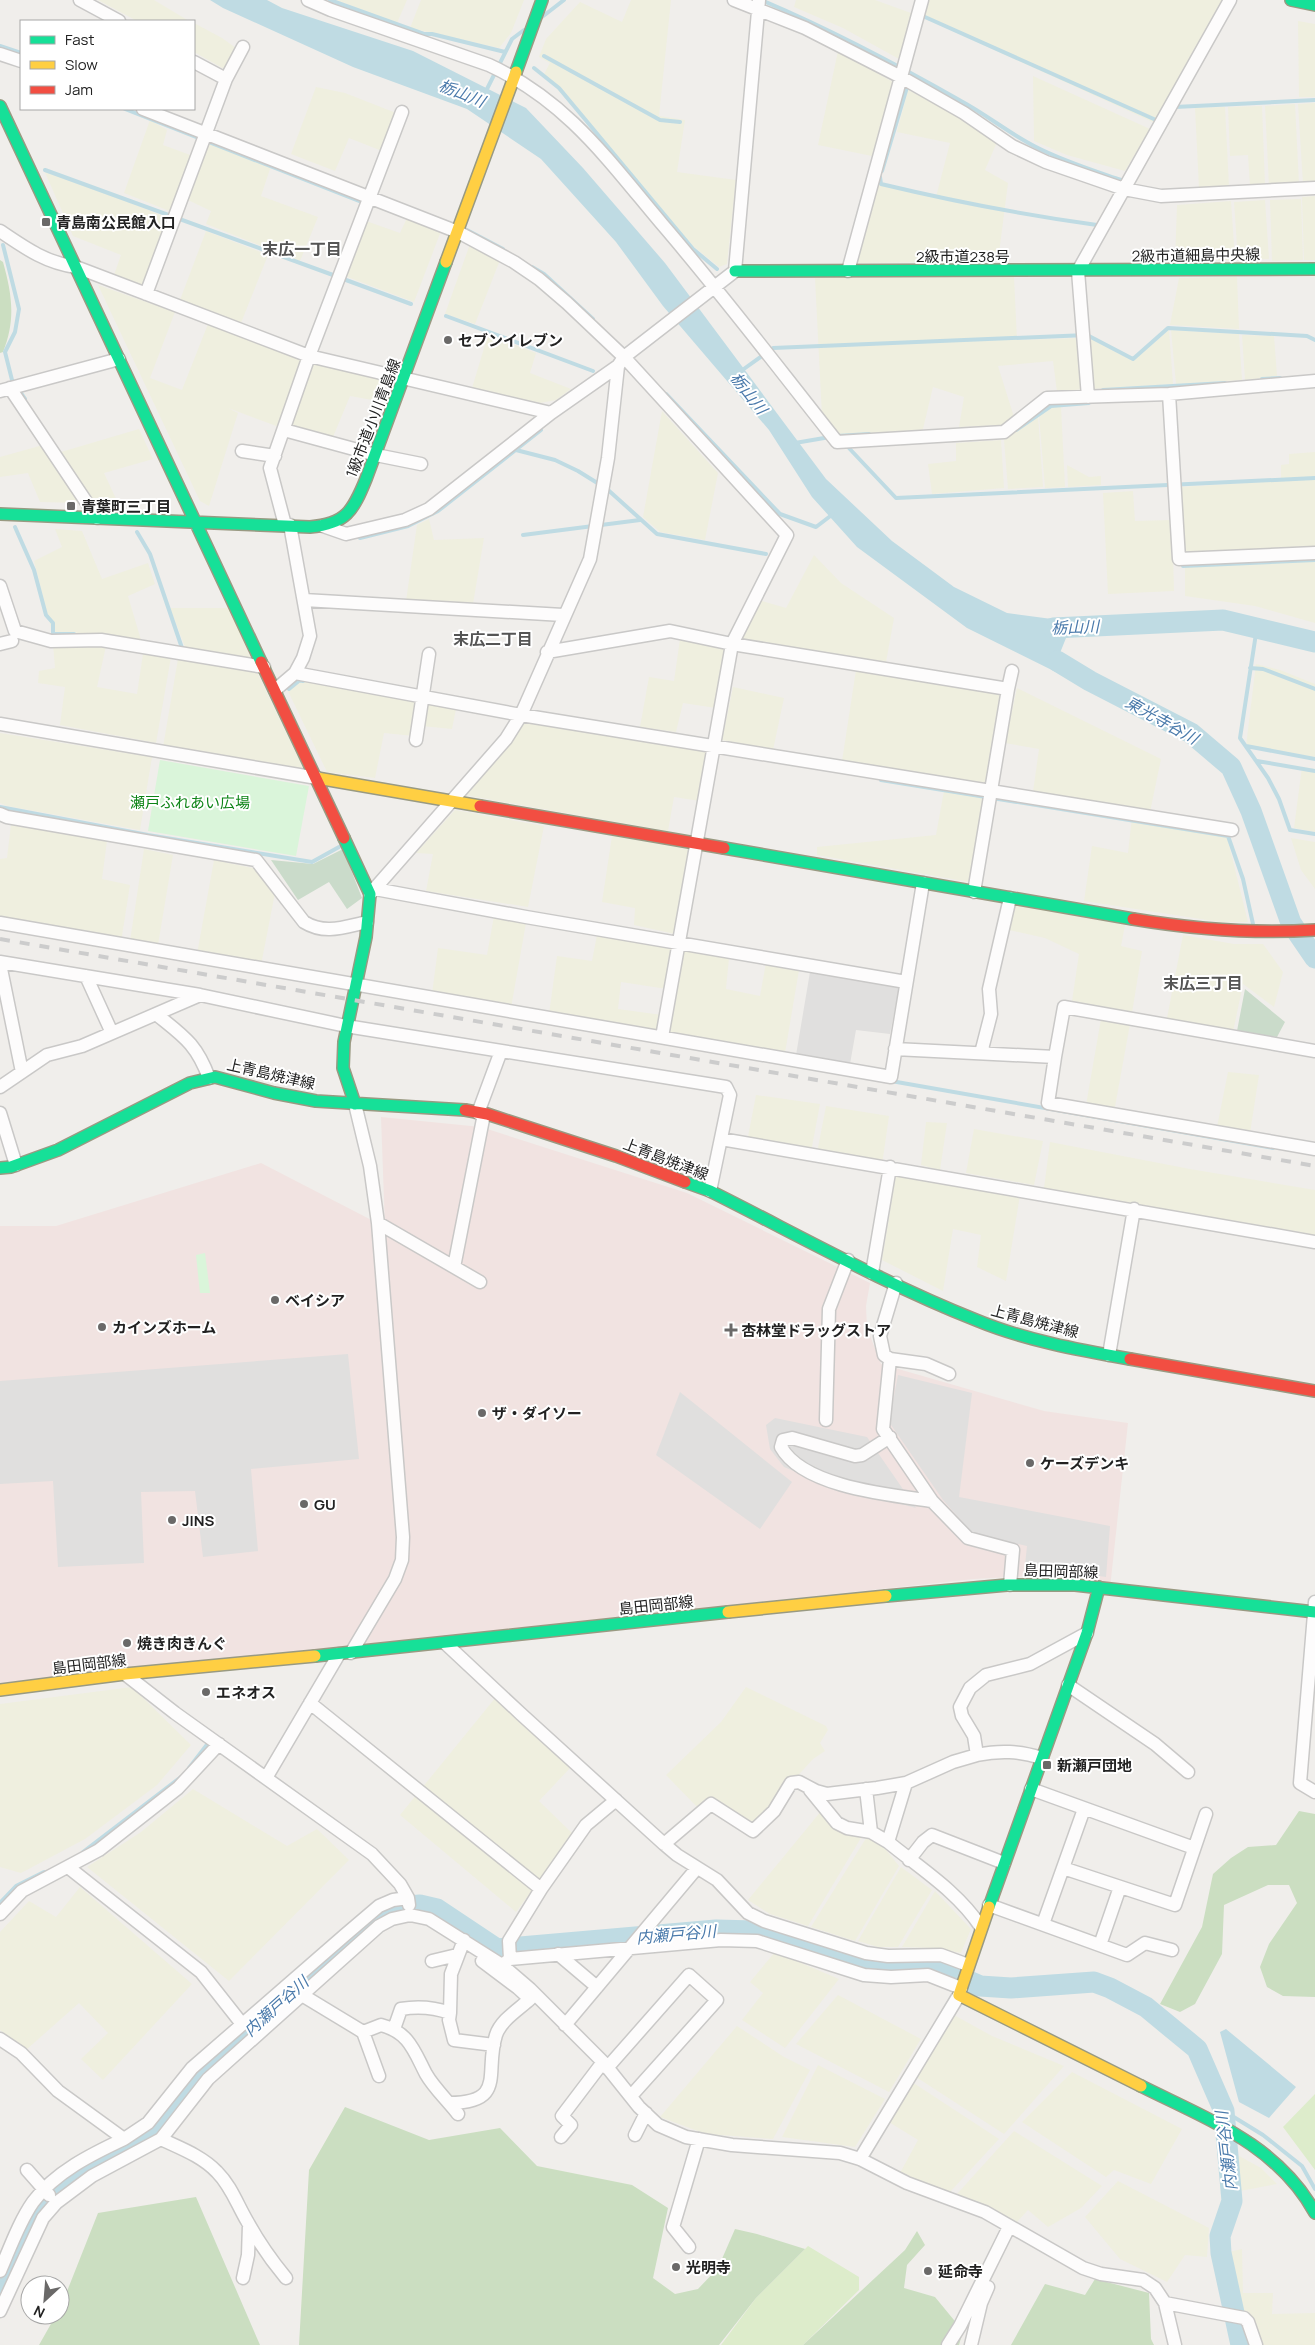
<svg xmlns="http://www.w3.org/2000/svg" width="1315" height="2345" viewBox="0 0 1315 2345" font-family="Manrope,'Noto Sans JP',sans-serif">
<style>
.commercial{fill:#f1e3e1}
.farmland{fill:#efefdf}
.grass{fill:#ddeccb}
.forest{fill:#cbdec1}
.cemetery{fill:#cadbca}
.park{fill:#daf5da}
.parking{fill:#e0dfde}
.water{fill:#bfdbe3}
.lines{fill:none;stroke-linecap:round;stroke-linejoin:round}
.stream{stroke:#bfdbe3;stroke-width:4}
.river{stroke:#bfdbe3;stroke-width:21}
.street-casing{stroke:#c9c8c7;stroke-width:15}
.fast-casing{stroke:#999a82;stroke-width:14}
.slow-casing{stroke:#999a82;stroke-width:14}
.jam-casing{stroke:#999a82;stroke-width:14}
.street{stroke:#fdfcfc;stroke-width:12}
.fast{stroke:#16e098;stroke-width:11}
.slow{stroke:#ffcf43;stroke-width:11}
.jam{stroke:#f24e42;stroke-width:11}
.rail{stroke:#ccc;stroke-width:4;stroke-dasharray:10 10;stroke-linecap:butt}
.poi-dot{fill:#6a6968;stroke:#fff;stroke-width:2}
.labels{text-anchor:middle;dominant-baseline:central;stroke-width:4;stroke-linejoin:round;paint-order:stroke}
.poi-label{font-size:15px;font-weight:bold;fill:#222;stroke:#fff;text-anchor:start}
.street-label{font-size:15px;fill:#222;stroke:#fff}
.park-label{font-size:15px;fill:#0c8416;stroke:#fff}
.water-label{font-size:16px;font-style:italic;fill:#4a7aab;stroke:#fff}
.neighbourhood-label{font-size:16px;font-weight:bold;fill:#555;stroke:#fff}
</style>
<rect width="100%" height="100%" fill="#f0eeeb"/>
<path class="commercial" d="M381 1117 481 1127 687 1193 870 1283 866 1306 867 1328 881 1364 1044 1411 1128 1423 1110 1588 1047 1575 974 1579 0 1683V1226H56L261 1163 385 1227Z"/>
<path class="farmland" d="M98 0H154L189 21H137Z
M336 0H407L397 23Z
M421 0H524L511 33 499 48 410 28Z
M631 0H671L659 116 685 120 677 172 736 180 727 264 719 267 693 246 544 74 550 63 539 57 546 39 580 2 622 22Z
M796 0H875L911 13 899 59 843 28 794 7Z
M927 0H1225L1155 123 924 18 923 14Z
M1298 21 1315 24V97H1299Z
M194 23 222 38 236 48 226 70 194 52Z
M838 51 893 82 872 156 818 145Z
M1033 76 1150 129 1125 171 1067 155 1034 141Z
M316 87 345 93 396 113 382 151 349 138 335 171 291 154Z
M908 90 959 116 997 142 985 170 1008 183 998 261 858 263 855 258 878 183 936 197 950 143 897 132Z
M1315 103V183L1303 184 1298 104Z
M1295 104 1299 184 1269 186 1265 106Z
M1262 106 1265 185 1250 186 1248 155 1230 156 1228 107Z
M1225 107 1229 187 1199 188 1195 108Z
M150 120 167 130 163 145 193 156 172 212 124 193Z
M211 138 272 163 261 196 318 217 300 261 206 224 211 211 188 200Z
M43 168 171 219 145 287 114 275 121 255 73 236Z
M1315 196V260H1304L1302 197Z
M1301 199 1303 260 1272 261 1270 200Z
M1265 200 1269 259 1238 260 1234 202Z
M1231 201 1235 260 1175 261 1177 205Z
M407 218 441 231 414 302 345 276 366 221 400 233Z
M206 231 268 255 241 323 180 300Z
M470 244 500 260 475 324 445 314Z
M1014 277 1017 340 1080 338 1084 389 1057 392 1053 361 998 366 1014 417 1004 425 959 427 964 397 933 387 922 433 839 438 822 416 815 278Z
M1237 277 1239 329 1170 325 1179 278Z
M98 285 175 312 150 378 182 390 208 324 304 361 279 427 228 408 238 413 209 506 200 501Z
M1169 330 1173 384 1091 389 1089 338 1133 361Z
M1171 330 1239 334 1242 380 1176 384Z
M488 335 536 353 530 373 571 389 556 400 540 403 472 388Z
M1242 335 1274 336 1277 376 1245 380Z
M314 362 388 381 378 401 350 396 333 437 289 428Z
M1052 407H1061L1065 487 1045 488 1039 416Z
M662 411 718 473 705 540 660 532 643 517Z
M1038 416 1043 487 1008 489 1004 440Z
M139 429 153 459 104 473 118 503 92 502 61 452Z
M1001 440 1004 488 932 494 928 464 956 461V443Z
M43 445 82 503 40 502 28 473 0 477V457Z
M1315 452V549L1183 554 1179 487 1281 481V465L1289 464V454Z
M1067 465 1089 477 1101 476V485L1068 487Z
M1133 491 1135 521 1172 520 1174 591 1108 594 1103 493Z
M429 519 434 540 484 538 473 604 406 601 417 525Z
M55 529 82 531 102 579 148 563 155 584 128 596 141 640 109 634 52 632 34 561 62 547Z
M814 555 841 583 894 618 886 662 739 638 759 600 786 608Z
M1315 559V623L1255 606 1185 596V565Z
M170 608H230L251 659 185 647Z
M680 639 726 647 716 708 683 703 676 732 640 727 649 677 674 681Z
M53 644 106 646 97 687 137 694 143 654 171 657 156 743 60 725 65 687 38 683 39 671 55 668Z
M178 659 257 672 304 770 163 747Z
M1256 664 1280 670 1315 684V757L1246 746Z
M856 670 1000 693 985 783 842 761Z
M299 679 420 699 414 736 384 733 375 778 327 772 287 689Z
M733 687 784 698 773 750 722 740Z
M1017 688 1161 759 1150 812 1033 792 1039 749 1005 743Z
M426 703 456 709 452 729 422 726Z
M525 722 709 752 700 801 674 797 668 831 464 795 498 759Z
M0 733 152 757 140 830 7 806 0 803Z
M1302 767 1315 769V832L1294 828Z
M944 791 985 798 969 882 817 855V847L936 835Z
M455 810 544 826 528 907 426 891 433 854 416 853Z
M1132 817 1226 833 1248 922H1220L1084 901 1092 846 1128 853Z
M11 825 107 841 102 879 130 885 121 942 0 920V859L7 858Z
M612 836 692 850 675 934 634 925 635 908 602 902Z
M1291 838 1315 842V889L1301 870Z
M144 849 173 855 158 945 130 941Z
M214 860 257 869 275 893 261 965 197 954Z
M1015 905 1125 925 1121 946 1142 951 1132 1013 1072 1001 1079 954 1045 938 1009 930Z
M494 916 526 923 511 1008 432 994 438 948 487 955Z
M597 935 674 949 667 989 621 982 618 1009 662 1015 658 1033 549 1014 557 956 592 961Z
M1183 935 1234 944H1263L1283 972 1274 1007 1243 984 1233 1032 1167 1018Z
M684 950 729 958 726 989 760 996 766 963 799 970 785 1053 669 1034Z
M1101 1019 1130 1024 1114 1112 1086 1105Z
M1228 1072 1259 1075 1250 1133 1217 1127Z
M756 1095 820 1104 811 1152 747 1142Z
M826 1106 889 1116 882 1165 817 1153Z
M926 1122 947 1123 940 1170 921 1165Z
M974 1129 1043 1141 1034 1185 966 1173Z
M1050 1142 1190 1169 1315 1190V1235L1044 1188Z
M896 1175 1020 1195 1006 1281 977 1267 981 1235 953 1229 943 1291 882 1260Z
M132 1687 191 1745 157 1785 85 1839 21 1873 0 1867V1704Z
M746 1687 826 1726 828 1730 820 1743 825 1751 813 1759 752 1826 713 1799 699 1809 666 1775 721 1722Z
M496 1697 571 1767 539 1801 574 1835 516 1912 400 1815Z
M193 1789 287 1846 317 1829 349 1860 229 1981 87 1867 141 1832Z
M822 1810 864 1833 808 1926 770 1914 748 1900Z
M868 1835 882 1845 899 1866 855 1941 811 1927Z
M901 1867 932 1890 898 1947H878L858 1941Z
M80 1887 192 1984 103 2080 81 2059 108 2033 79 2003 26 2050 0 2030V1932L29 1901 56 1917Z
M935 1891 971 1929 961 1953 933 1948 902 1947Z
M775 1952 839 1979 785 2048 742 2020 763 1993 750 1982Z
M838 1995 921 2039 889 2092 796 2044Z
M954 2015 992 2036 1064 2066 1004 2134 916 2077Z
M737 2026 784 2057 810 2070 773 2139 706 2134 660 2117Z
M818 2065 885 2099 855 2147 782 2137Z
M1072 2072 1182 2129 1151 2184 1114 2170 1106 2177 1022 2122Z
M912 2082 999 2139 950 2192 900 2173 918 2140 889 2122Z
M1014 2131 1102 2186 1081 2208 1048 2227 1028 2210 1016 2223 957 2194Z
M1232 2152 1261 2168 1277 2184 1240 2191Z
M1118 2181 1209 2228 1207 2257 1185 2255 1167 2282 1120 2259 1085 2217Z
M1242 2249 1243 2293H1273L1272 2314 1315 2313V2345H1260L1238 2314 1225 2253Z"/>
<path class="grass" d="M1315 2094V2170L1283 2127Z
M808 2246 859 2277V2290L803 2345H721L756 2298Z"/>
<path class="forest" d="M0 260 3 262C12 294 16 320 3 352L0 353Z
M1299 1811 1315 1814V1997L1283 1996 1267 1987 1260 1967 1269 1944 1297 1903 1289 1885H1268L1224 1905 1222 1954 1195 2004 1180 2012 1160 2004 1202 1927 1213 1874 1231 1858 1248 1847 1276 1845Z
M345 2107 429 2140 500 2128 537 2166 632 2185 668 2208 653 2278 675 2294 698 2289 718 2268 735 2229 757 2234 805 2249 756 2298 719 2345H299L309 2170Z
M196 2197 260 2345H39L56 2315H60V2309L98 2213Z
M917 2231 925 2245 907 2265 904 2288 935 2297 963 2331 959 2345H803L905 2250Z
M1095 2279 1149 2293 1151 2339 1154 2345H1011L1045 2284 1085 2295Z"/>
<path class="cemetery" d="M343 849 362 898 347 909 329 882 298 900 271 860 313 864Z
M1245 989 1285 1022 1277 1037 1237 1031Z"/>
<path class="park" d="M160 760 309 786 296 856 148 831Z
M205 1253 210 1293H200L196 1255Z"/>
<path class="parking" d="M810 972 899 988 890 1034 856 1030 850 1064 796 1055Z
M348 1354 359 1459 251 1469 258 1551 203 1557 195 1491 141 1492 144 1563 58 1567 53 1481 0 1484V1381Z
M898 1375 972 1393 959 1497 1110 1526 1106 1577 1025 1565 1027 1546 972 1533 943 1500 889 1422Z
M680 1392 792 1482 760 1529 656 1455Z
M775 1418 867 1437 916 1508 822 1483 784 1467 770 1449 766 1425Z"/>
<path class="water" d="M210 0H267L282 8 413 51 526 108 583 168 665 263 826 479 892 541 954 587 1007 613 1082 623 1080 634 1066 638 1060 653 1083 671 1080 684 967 628 857 547 812 497 769 430 663 306 616 242 541 159 467 109 353 67 223 8Z
M1226 2029 1296 2087 1269 2118 1239 2102 1220 2032Z"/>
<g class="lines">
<path class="stream" d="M330 0 424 34H432L505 52
M761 0C830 29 896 64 961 101 987 115 1010 134 1036 147 1063 161 1092 170 1121 180L1123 186
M542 17 564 0
M925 17 1156 120
M0 46 21 53
M544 56 660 120 680 122
M534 68 559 88 693 249 717 269
M485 93 512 39 524 30
M1175 107 1315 100
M125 109 359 201
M45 170 333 275
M882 171 908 84
M880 177 881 184C952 201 1024 215 1097 225
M463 228 503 249
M3 245 19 309 15 332 5 352 12 380 25 399
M532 267 544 274 593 319
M346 280 411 304
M446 316 593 371
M741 371 773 348 1087 335 1133 359 1168 328 1307 336 1315 340
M1262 379 1280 378
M1103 390 1225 383
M666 394 780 514 816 527 833 514
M1016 430 1051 406 1089 403
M837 436 869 434
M795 443 830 437
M847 446 896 498 1315 478
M516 450 555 460 578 471 607 489 657 534 766 554
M15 527 34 570 46 615 53 623V634H74
M137 532 150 554 182 648
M523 535 640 520
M360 538 408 526 438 511 541 430
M1183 566 1315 560
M1257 627 1240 738 1268 778 1279 799 1290 830 1315 834
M1250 668 1263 669 1315 689
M289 689 300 680 303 681
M1246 746 1315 759
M1257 761 1315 771
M881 780 1228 836 1243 879 1253 924
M0 807 148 835 312 862 339 847
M891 1081 1273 1148
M189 1768 209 1742
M83 1852 181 1777
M0 1903 16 1886 44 1872
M1224 2111 1263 2135 1302 2166 1315 2189"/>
<path class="river" d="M1053 628 1223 620 1315 642
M1057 661 1090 681 1191 733 1231 767 1251 811 1291 923 1315 958
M0 2294 29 2227 43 2203 65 2182 90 2165 146 2135 157 2126 181 2094 199 2075 378 1916 397 1907 420 1905 437 1909 497 1949 716 1930 755 1931 842 1959 878 1966 918 1964 941 1969 980 1986 1011 1988 1094 1982 1110 1988 1146 2007 1197 2049 1224 2111 1232 2201 1220 2236 1221 2253 1241 2345"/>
<g class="street-casing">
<path id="street" d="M80 0 119 21
M308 0 331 10 489 65C567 101 608 160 662 224 723 295 779 369 837 442L1004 432 1047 398 1169 394 1315 381
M734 0 805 28 901 77 964 113 1012 146 1046 162 1124 189 1161 196 1315 188
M0 54 21 61
M194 62 226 79
M143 109 458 232 514 262 539 279 567 303 624 357 787 535 732 644 662 1037
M0 231C25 248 46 263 76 267L309 356 551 413
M848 271 922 0
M146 294 226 79 243 47
M10 388 97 518
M0 391 119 359
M1169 394 1179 559 1315 553
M1088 397 1078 271 1230 0
M284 430 376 455 421 464
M242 451 275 456
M285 525 270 468 309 356 402 112
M323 526 346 534 405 520 429 509 551 413 618 366 624 357 735 271 759 0
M0 586 15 631 51 641 101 640 264 667
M304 600 563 615
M0 644 12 641
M547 652 670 631 732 644 1008 689 974 892
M295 673 521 715 1232 830
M1008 689 1012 671
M275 690 295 673 303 658 310 636 290 525
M0 724 317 778
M416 740 429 654
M0 814 7 817 256 860 304 922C325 935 344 927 367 922
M375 889 526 917 906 982
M370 894 506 739 521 715 590 559 608 458 618 366
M0 923 891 1077 923 883
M0 962 200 995 346 1026 726 1087 730 1095 710 1191
M0 964 22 1072
M86 976 112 1033
M156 1014C183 1036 196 1043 209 1078
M895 1049 1055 1057 1064 1007 1315 1051
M981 1053 991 1014 989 989 1010 898
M1055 1057 1048 1103 1315 1149
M0 1087 47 1055 82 1046 200 995
M0 1113 16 1165
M478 1113 501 1051
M721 1139 1315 1242
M378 1223 480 1282
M454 1267 484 1114
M872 1273 890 1167
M896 1283 880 1336 884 1355 890 1359 883 1429 932 1501 968 1538 1013 1550 1010 1585
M1109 1355 1134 1209
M890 1359 926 1364 949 1374
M826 1420 829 1309 848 1260
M890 1437 862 1455 855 1456 792 1438 783 1440 781 1447C803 1487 890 1495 932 1501
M1315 1602 1300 1783 1315 1792
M445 1643 521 1714 664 1844 677 1855 717 1880 748 1913 764 1921 866 1953 888 1956 941 1955 968 1965
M351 1653 395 1579 402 1560 403 1537 378 1223 370 1166 355 1104
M125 1674 175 1713 372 1854 400 1884 408 1898 409 1905
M1068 1685 1155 1744 1188 1772
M310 1703 541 1889
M977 1755C1000 1750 1019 1751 1042 1758
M266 1778 339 1654
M906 1783 888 1842C921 1869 957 1891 981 1927
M866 1789 871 1832
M1031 1789 1194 1848
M810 1790 837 1823 847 1828 871 1832 888 1842
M664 1844 711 1804 753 1831 774 1811 791 1783 799 1782 816 1791 827 1794 877 1788 906 1783 953 1762 977 1755 974 1736 962 1716 960 1707 970 1688 986 1675 1030 1664 1087 1633
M909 1860 923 1842 932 1835 1004 1863
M68 1867 201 1972 242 2024
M1063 1868 1175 1905 1206 1814
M989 1905 1127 1955 1145 1943 1172 1950
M0 1914 22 1891 99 1850 178 1788 219 1744
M1043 1924 1084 1809
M1100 1945 1120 1887
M558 1954 597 1987
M510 1959 509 1941 541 1889 586 1825 616 1800
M432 1961 457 1955
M502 1965 510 1959 721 1940 757 1941 864 1975 891 1977 928 1975 961 1988
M302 1995 363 2032 381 2025C409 2032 414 2051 426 2074 434 2088 448 2101 458 2114
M450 2013 449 2020 454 2040 494 2045
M565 2025 697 1868
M394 2029 401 2009C418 2006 433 2007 450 2013L451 1974 464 1940
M363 2032 379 2076
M0 2039 21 2053 58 2091 124 2139 148 2123 192 2068 345 1935 379 1906 393 1900 408 1898
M607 2068 689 1975 717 2000 631 2096
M450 2103C507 2102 484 2073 496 2035 501 2020 518 2010 530 1999L518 1988 482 1961
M635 2135 646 2113
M561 2137 571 2125 562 2116 603 2062
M161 2139C180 2148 202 2156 217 2172 231 2186 237 2204 247 2221 258 2241 271 2260 286 2278
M860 2159 959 1995
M27 2170 49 2195
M689 2247 673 2227 699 2139
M0 2271C10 2248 19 2222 33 2202 55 2172 92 2154 124 2139
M243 2278 248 2255 249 2225
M1165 2303 1244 2318 1248 2322 1256 2345
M0 2311 43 2218 56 2203 92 2176 161 2139 208 2079 379 1926 392 1919 410 1915 429 1919 502 1965 530 1989 603 2062 639 2107 658 2125 686 2137 732 2145 840 2153 860 2159 907 2183 985 2212 1083 2268 1101 2274 1143 2280 1155 2288 1165 2303 1175 2345
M948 2345 960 2326 1009 2227
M971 2345 981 2303 988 2287"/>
</g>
<g class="fast-casing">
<path id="fast" d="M1291 0 1315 5
M516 72 542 0
M0 106 261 662
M735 271 1315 269
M0 514 310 527C346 524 353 511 366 479L446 262
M344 838 370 894 366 937 344 1042 343 1068 355 1104
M724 848 1133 919
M0 1168 11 1167 58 1150 190 1083 215 1077 274 1093 316 1101 465 1110
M685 1182 710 1191C798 1235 885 1284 976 1320 1024 1340 1079 1350 1130 1359
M886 1596 1007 1585H1075L1315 1612
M315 1656 728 1612
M989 1907 1087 1633 1099 1587
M1141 2086C1207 2119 1278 2145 1315 2213"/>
</g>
<g class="slow-casing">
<path id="slow" d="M446 262 516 72
M317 778 480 806
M728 1612 886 1596
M0 1690 125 1674 315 1656
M989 1907 959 1995 1141 2086"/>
</g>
<g class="jam-casing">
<path id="jam" d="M261 662 344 838
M480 806 724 848
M1133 919C1193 929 1254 934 1315 930
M465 1110 487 1114 616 1156 685 1182
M1130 1359 1315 1391"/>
</g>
<use href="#street" class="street"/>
<use href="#fast" class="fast"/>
<use href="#slow" class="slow"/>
<use href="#jam" class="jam"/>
<path class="rail" d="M0 939 1315 1166"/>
</g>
<g class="poi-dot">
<rect x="41" y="217" width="10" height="10" rx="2.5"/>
<circle cx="448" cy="340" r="5"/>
<rect x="66" y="501" width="10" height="10" rx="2.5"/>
<circle cx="275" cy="1300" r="5"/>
<circle cx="102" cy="1327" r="5"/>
<path d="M728.5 1322.5h5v5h5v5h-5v5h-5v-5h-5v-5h5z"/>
<circle cx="482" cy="1413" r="5"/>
<circle cx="1030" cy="1463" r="5"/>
<circle cx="304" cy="1504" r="5"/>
<circle cx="172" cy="1520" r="5"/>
<circle cx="127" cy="1643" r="5"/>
<circle cx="206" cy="1692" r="5"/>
<rect x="1042" y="1760" width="10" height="10" rx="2.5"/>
<circle cx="676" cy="2267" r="5"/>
<circle cx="928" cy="2271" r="5"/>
</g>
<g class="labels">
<g class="poi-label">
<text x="56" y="222">青島南公民館入口</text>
<text x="458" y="340">セブンイレブン</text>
<text x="81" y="506">青葉町三丁目</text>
<text x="285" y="1300">ベイシア</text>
<text x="112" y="1327">カインズホーム</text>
<text x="741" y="1330">杏林堂ドラッグストア</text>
<text x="492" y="1413">ザ・ダイソー</text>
<text x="1040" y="1463">ケーズデンキ</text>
<text x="314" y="1504">GU</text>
<text x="182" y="1520">JINS</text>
<text x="137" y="1643">焼き肉きんぐ</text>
<text x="216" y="1692">エネオス</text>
<text x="1057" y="1765">新瀬戸団地</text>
<text x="686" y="2267">光明寺</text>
<text x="938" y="2271">延命寺</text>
</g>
<g class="street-label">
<text transform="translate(1196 255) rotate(-1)">2級市道細島中央線</text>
<text x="963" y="256">2級市道238号</text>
<text transform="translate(373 418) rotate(-69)">1級市道小川青島線</text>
<text transform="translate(271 1074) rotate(13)">上青島焼津線</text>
<text transform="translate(666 1159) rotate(21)">上青島焼津線</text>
<text transform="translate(1035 1321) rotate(15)">上青島焼津線</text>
<text transform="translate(1061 1571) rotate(2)">島田岡部線</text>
<text transform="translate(656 1605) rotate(-6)">島田岡部線</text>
<text transform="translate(89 1664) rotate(-7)">島田岡部線</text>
</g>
<g class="park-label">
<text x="190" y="802">瀬戸ふれあい広場</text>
</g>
<g class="water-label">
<text transform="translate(462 93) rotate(22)">栃山川</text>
<text transform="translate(749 393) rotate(52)">栃山川</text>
<text transform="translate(1075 627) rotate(-2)">栃山川</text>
<text transform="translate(1162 720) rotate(29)">東光寺谷川</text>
<text transform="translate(676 1934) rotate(-5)">内瀬戸谷川</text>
<text transform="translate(276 2006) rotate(-42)">内瀬戸谷川</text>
<text transform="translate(1226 2151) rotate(-97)">内瀬戸谷川</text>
</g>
<g class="neighbourhood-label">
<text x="302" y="249">末広一丁目</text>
<text x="493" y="639">末広二丁目</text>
<text x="1203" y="983">末広三丁目</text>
</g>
</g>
<rect x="20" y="20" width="175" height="90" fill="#ffffff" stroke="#a7a7a7"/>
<rect x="30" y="36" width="25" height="8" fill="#16e098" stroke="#a7a7a7"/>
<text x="65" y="45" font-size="15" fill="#222222">Fast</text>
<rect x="30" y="61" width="25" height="8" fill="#ffcf43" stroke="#a7a7a7"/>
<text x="65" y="70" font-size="15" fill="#222222">Slow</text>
<rect x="30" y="86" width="25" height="8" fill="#f24e42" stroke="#a7a7a7"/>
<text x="65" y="95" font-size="15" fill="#222222">Jam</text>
<g transform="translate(45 2300) rotate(206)"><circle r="24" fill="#ffffff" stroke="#a7a7a7"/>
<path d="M0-4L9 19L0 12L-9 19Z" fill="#6a6968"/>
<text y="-8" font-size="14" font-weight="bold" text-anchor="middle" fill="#222222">N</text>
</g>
</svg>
